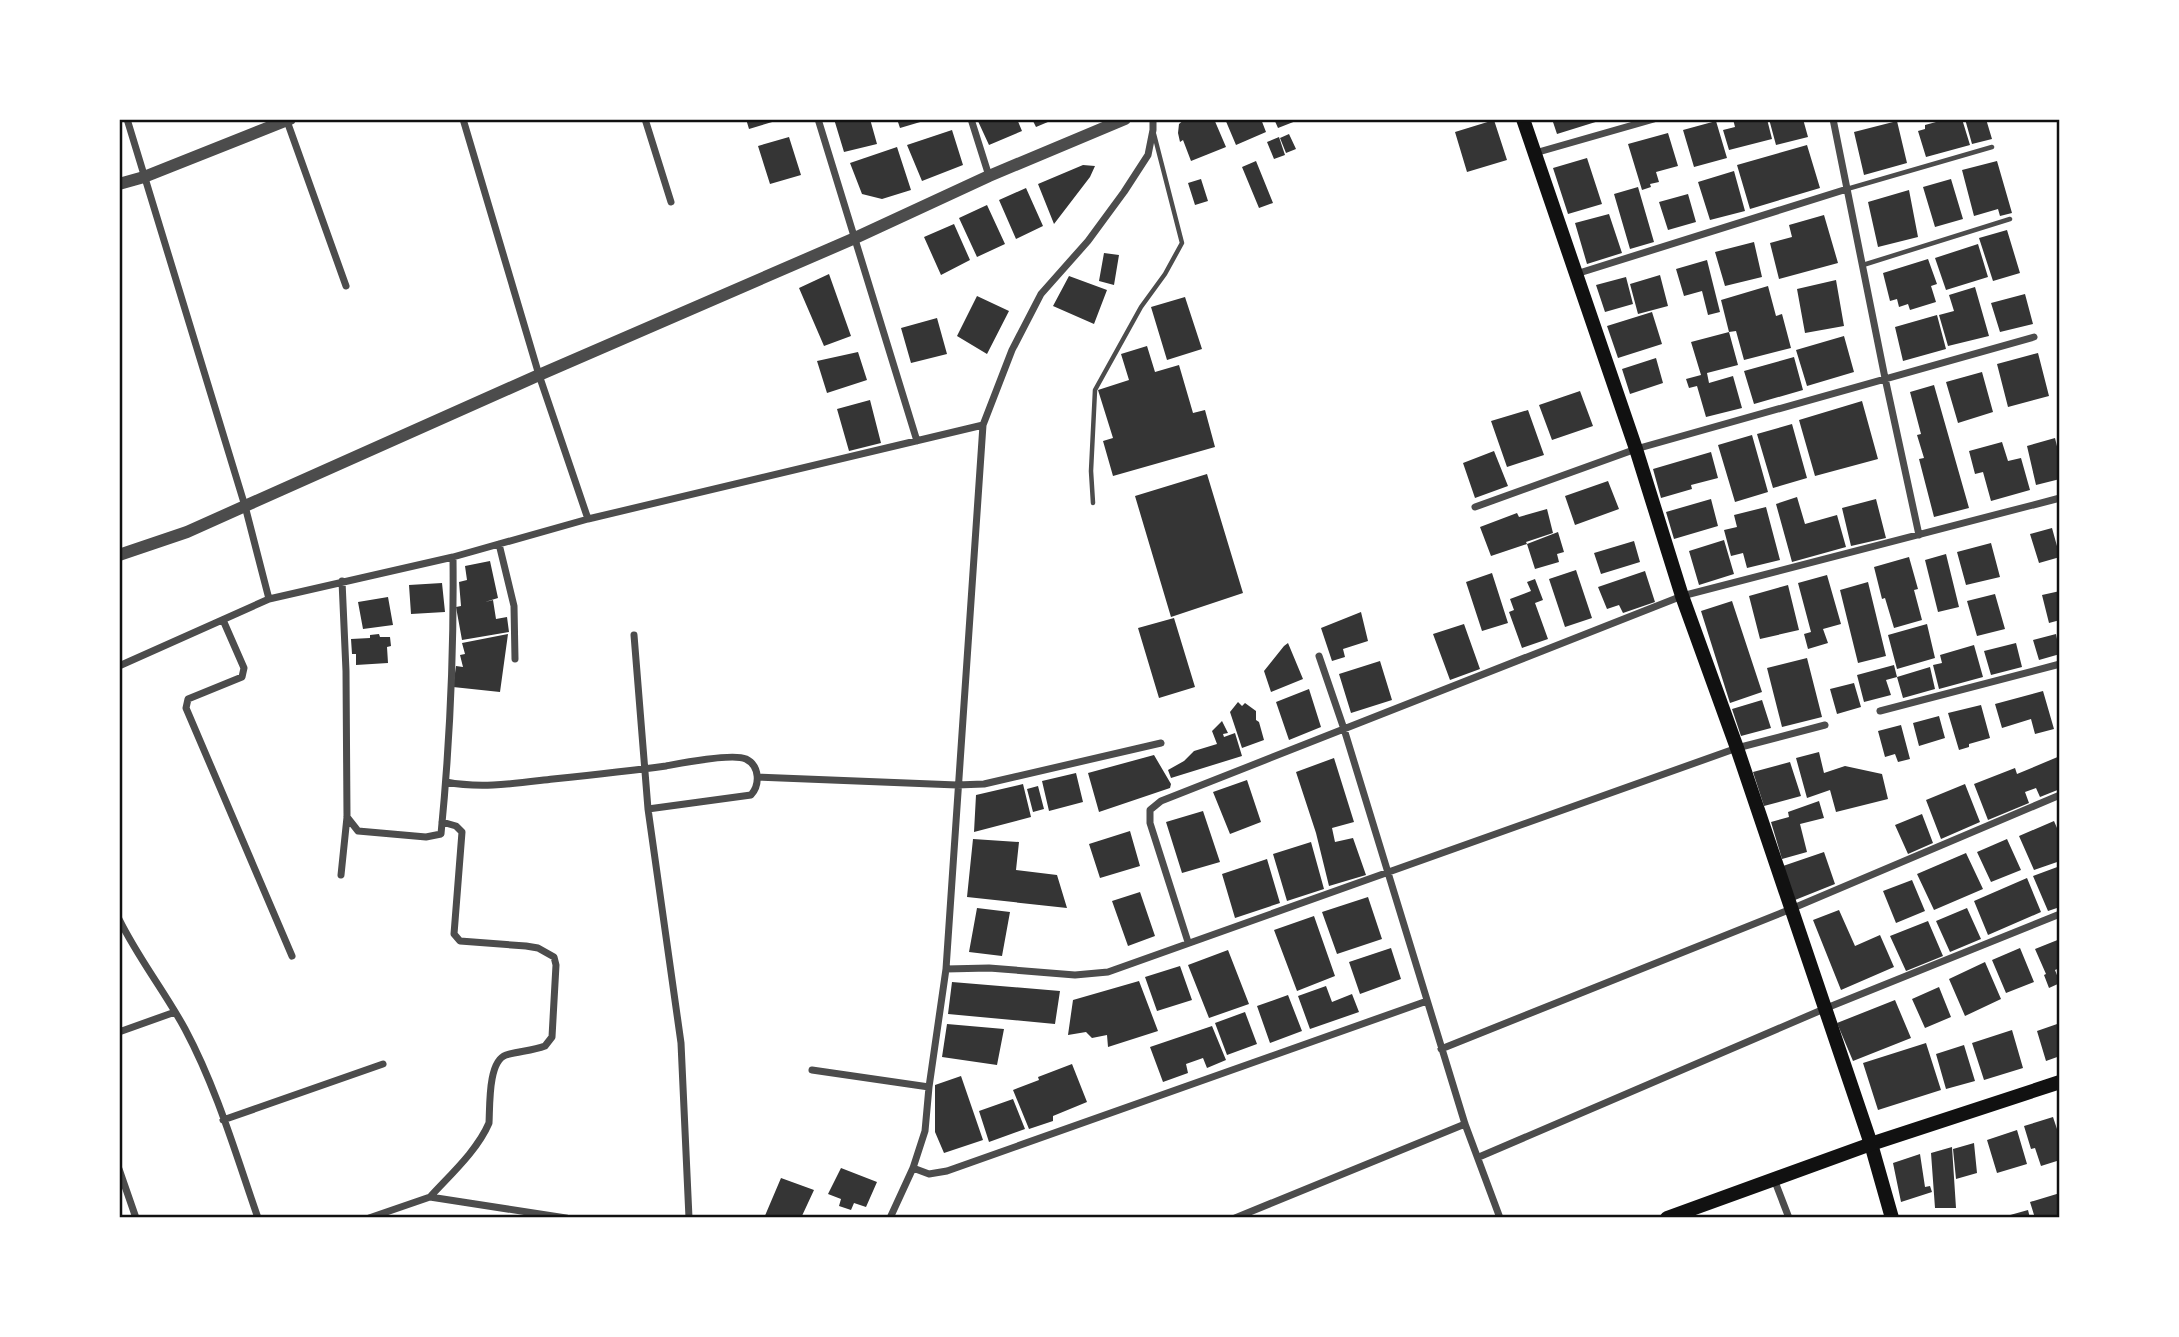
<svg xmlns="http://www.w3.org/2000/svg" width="2179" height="1337" viewBox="0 0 2179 1337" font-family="Rubik,sans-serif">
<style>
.building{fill:#353535}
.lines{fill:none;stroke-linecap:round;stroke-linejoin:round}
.service{stroke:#4c4c4c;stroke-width:4.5}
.minor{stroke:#4c4c4c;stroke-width:7}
.tertiary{stroke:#4c4c4c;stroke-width:12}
.secondary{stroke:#111;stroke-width:14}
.primary{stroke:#111;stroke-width:14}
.neatline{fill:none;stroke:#111;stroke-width:2.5}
</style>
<rect width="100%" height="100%" fill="#fff"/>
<path class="building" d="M746 119H779V120L749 129Z
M834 119H870L877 144 844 152Z
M897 119H927V120L900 128Z
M977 119H1017L1022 131 989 145Z
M1032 119H1055L1036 127Z
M1185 119H1214L1226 147 1191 161 1183 140 1180 142 1178 133 1179 124Z
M1225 119H1261L1266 132 1236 145Z
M1274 119H1301L1278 128Z
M1552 119H1601L1602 120 1557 134Z
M1733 119H1767L1772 139 1729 150 1723 130 1735 127Z
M1769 119H1803L1808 137 1776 145Z
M1947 119H1962L1970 145 1926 157 1918 131 1925 129V125Z
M1965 119H1986L1992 139 1972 144Z
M1494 120 1507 160 1467 172 1455 132Z
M1716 121 1727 158 1694 167 1683 130Z
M1897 121 1907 163 1864 175 1854 132Z
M952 130 963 165 922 181 907 145Z
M1668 133 1678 166 1656 172 1659 182 1650 184 1651 187 1642 190 1628 144Z
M1289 134 1296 149 1286 153 1280 138Z
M789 137 801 175 770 184 758 146Z
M1279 137 1285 155 1274 159 1267 142Z
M1807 145 1820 188 1750 209 1737 165Z
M897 147 911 190 882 199 862 194 850 163Z
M1587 158 1602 204 1568 214 1553 168Z
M1256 161 1273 203 1259 208 1242 167Z
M1997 161 2012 213 2000 216 1998 209 1974 216 1962 170Z
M1083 165 1095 166 1090 177 1054 224 1038 184Z
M1734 171 1745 211 1710 220 1698 182Z
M1201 179 1208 201 1195 205 1188 183Z
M1951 179 1963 219 1935 227 1923 187Z
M1638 187 1654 242 1630 249 1614 194Z
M1026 188 1043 226 1016 239 999 200Z
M1909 190 1918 237 1878 247 1868 202Z
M1688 194 1696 222 1668 230 1659 202Z
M987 205 1005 244 977 257 959 218Z
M1609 214 1622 253 1587 264 1575 223Z
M1824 215 1838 263 1779 279 1770 243 1792 237 1789 225Z
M954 224 970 260 941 275 924 237Z
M2007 230 2020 273 1993 281 1979 238Z
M1754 242 1762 277 1725 286 1715 252Z
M1978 244 1988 277 1946 290 1935 258Z
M1104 253 1119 255 1114 285 1099 281Z
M1928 259 1937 284 1931 286 1936 302 1910 310 1908 304 1899 307 1897 299 1890 301 1883 273Z
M1707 260 1720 312 1708 315 1702 291 1684 296 1676 269Z
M829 274 851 336 824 346 799 288Z
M1660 275 1668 306 1638 314 1630 284Z
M1069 276 1107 290 1094 324 1053 306Z
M1626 277 1633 304 1605 312 1596 285Z
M1836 280 1844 326 1805 333 1797 289Z
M1768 286 1776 316 1782 314 1791 348 1744 360 1736 331 1729 332 1738 365 1707 373 1709 383 1733 376 1742 408 1706 417 1697 386 1689 388 1686 379 1701 375 1691 342 1729 332 1721 300Z
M1975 287 1989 336 1948 346 1939 315 1954 311 1949 295Z
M2025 294 2033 324 2000 332 1991 303Z
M977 296 1009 311 987 354 957 336Z
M1185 297 1202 349 1167 360 1151 307Z
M1652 312 1662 344 1618 358 1607 326Z
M1937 315 1946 349 1903 361 1895 327Z
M937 318 947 354 911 363 901 328Z
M1844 336 1854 372 1807 386 1796 350Z
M1147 346 1155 372 1179 365 1193 413 1205 410 1215 447 1113 476 1103 441 1113 438 1098 390 1129 380 1121 354Z
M858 352 867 380 827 393 817 361Z
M2038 353 2049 396 2008 407 1997 364Z
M1794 357 1803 390 1754 404 1744 371Z
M1656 358 1663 383 1630 394 1622 369Z
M1982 372 1993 412 1958 423 1946 382Z
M1934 385 1969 508 1934 517 1919 459 1924 458 1917 435 1921 434 1910 392Z
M1580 391 1593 426 1552 440 1539 405Z
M870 400 881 443 849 451 837 409Z
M1862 401 1878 459 1815 476 1799 420Z
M1528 410 1544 455 1507 467 1491 421Z
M1792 424 1807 478 1773 488 1757 434Z
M1752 435 1768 492 1735 502 1718 445Z
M2055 438 2060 459V479L2036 485 2027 446Z
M2002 442 2008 461 2021 458 2030 490 1991 501 1983 472 1975 474 1969 451Z
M1494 451 1508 486 1475 498 1463 463Z
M1711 452 1718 478 1691 485 1692 489 1661 498 1653 469Z
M1207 474 1243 593 1171 617 1135 496Z
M1608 481 1619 509 1575 525 1565 496Z
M1797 497 1805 524 1837 515 1846 547 1792 562 1776 504Z
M1711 499 1718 526 1674 539 1666 512Z
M1876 499 1886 538 1851 546 1842 508Z
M1766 507 1780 560 1747 568 1743 553 1731 556 1724 530 1737 527 1734 515Z
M1547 509 1553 533 1526 542 1527 544 1558 532 1564 552 1557 554 1559 562 1535 569 1527 544 1491 556 1480 527 1517 513 1519 517Z
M2052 528 2060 557 2039 563 2030 534Z
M1724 540 1734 574 1699 585 1689 551Z
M1634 541 1640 562 1601 574 1594 553Z
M1991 543 2000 577 1966 585 1957 552Z
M1946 554 1959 607 1938 612 1925 560Z
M1909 557 1918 589 1914 590 1922 620 1894 628 1885 598 1882 599 1874 567Z
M490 561 498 598 485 602 493 600 496 619 507 617 509 632 462 640 456 607 461 606 459 582 467 580 465 566Z
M1576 570 1592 618 1565 627 1549 579Z
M1645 571 1655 602 1623 613 1619 605 1607 609 1598 587Z
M1492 573 1508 623 1482 631 1466 582Z
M1827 575 1841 624 1823 629 1828 643 1808 649 1804 634 1811 632 1798 583Z
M1535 579 1543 600 1535 603 1548 639 1522 648 1509 612 1514 610 1510 599 1531 591 1527 582Z
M1868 582 1886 656 1858 663 1840 590Z
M442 583 445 612 411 614 409 585Z
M1788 585 1799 630 1760 639 1749 596Z
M2060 591V620L2049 623 2042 595Z
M1995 594 2005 629 1977 636 1967 601Z
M388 597 393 625 363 629 358 602Z
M1732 601 1762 692 1730 703 1701 611Z
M1361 612 1368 641 1343 649 1345 657 1332 661 1321 628Z
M1174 618 1195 687 1159 698 1138 628Z
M1464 624 1480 669 1450 680 1433 634Z
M1927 624 1935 658 1897 669 1888 635Z
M379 634 380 637H390L391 646 387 647 388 663 356 665V654H352L351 639 370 638V635Z
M508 634 500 692 453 687 456 666 463 667 460 655 465 654 462 643Z
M2056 634 2060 654 2039 660 2033 640Z
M1288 643 1303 679 1271 692 1264 671 1284 646Z
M2016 643 2022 667 1991 675 1984 651Z
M1974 645 1983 677 1939 689 1933 665 1942 663 1940 655Z
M1807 658 1822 717 1782 727 1767 668Z
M1380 661 1392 700 1351 713 1339 674Z
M1894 665 1897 677 1886 680 1891 695 1864 702 1857 675Z
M1930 667 1935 689 1903 698 1897 677Z
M1854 683 1861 707 1837 714 1830 689Z
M1309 689 1321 727 1289 740 1276 702Z
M2043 691 2054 729 2035 734 2031 719 2002 728 1995 704Z
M1762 700 1771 728 1741 736 1732 709Z
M1238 702 1242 706 1245 703 1256 711V720L1259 722 1264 740 1242 748 1230 712Z
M1981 705 1990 738 1969 744V747L1959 750 1948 713Z
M1939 716 1945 738 1919 746 1913 723Z
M1222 721 1228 733 1223 734 1224 737 1235 733 1242 756 1171 778 1168 770 1184 761 1194 751 1217 744 1212 731Z
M1901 725 1910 759 1898 762 1895 754 1885 757 1878 731Z
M1819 752 1824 773 1845 766 1882 774 1888 799 1836 812 1830 790 1807 798 1796 758Z
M1154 755 1171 784 1170 788 1099 812 1088 773Z
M2060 756V789L2040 797 2036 788 2025 792 2029 803 1988 820 1974 784 2015 768 2017 774Z
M1334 758 1354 822 1332 828 1335 842 1353 838 1366 875 1329 886 1316 833 1296 772Z
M1790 762 1801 796 1764 806 1753 772Z
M1076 773 1083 802 1049 811 1042 781Z
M1247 780 1261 822 1230 834 1213 792Z
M1023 784 1031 817 974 832 976 795Z
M1965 784 1980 822 1941 839 1926 800Z
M1038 786 1044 809 1033 812 1027 789Z
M1819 801 1824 818 1800 824 1807 852 1782 859 1771 822 1789 817 1788 812Z
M1203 811 1220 862 1182 873 1166 822Z
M1922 814 1933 843 1908 854 1895 825Z
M2054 821 2060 835V861L2034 870 2019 836Z
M1130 831 1140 866 1100 878 1089 844Z
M973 839 1019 842 1016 870 1057 875 1067 908 967 897Z
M2007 839 2021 870 1991 882 1977 852Z
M1311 842 1324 889 1287 901 1273 854Z
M1824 852 1835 884 1795 900 1783 866Z
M1966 853 1983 889 1934 910 1917 874Z
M1267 859 1280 903 1235 918 1222 874Z
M2060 866V907L2048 911 2033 876Z
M2027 878 2041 912 1988 935 1974 901Z
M1912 880 1925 911 1896 923 1883 891Z
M1140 892 1155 936 1128 946 1112 901Z
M1368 897 1382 939 1337 954 1322 912Z
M977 908 1010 912 1002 956 969 952Z
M1967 908 1981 939 1950 952 1936 921Z
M1839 910 1855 946 1880 935 1894 967 1841 990 1813 920Z
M1314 916 1335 976 1297 991 1274 930Z
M1928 921 1943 956 1906 971 1890 936Z
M2060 939V968L2055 970 2060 983 2049 988 2044 975 2046 974 2035 949Z
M1391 948 1401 979 1360 994 1349 962Z
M2020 948 2034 982 2006 993 1992 960Z
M1228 950 1249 1004 1209 1018 1188 965Z
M1985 962 2001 999 1965 1016 1949 979Z
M1180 966 1192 1000 1157 1011 1145 977Z
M1139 981 1158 1031 1108 1047 1107 1035 1092 1038 1086 1032 1068 1035 1073 1000Z
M952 982 1060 991 1055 1024 948 1014Z
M1326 986 1332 1002 1352 994 1359 1012 1310 1029 1298 996Z
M1939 987 1951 1017 1925 1028 1912 999Z
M1288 995 1302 1031 1270 1043 1257 1006Z
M1895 1000 1911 1038 1853 1061 1837 1023Z
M1245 1012 1257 1044 1227 1055 1215 1023Z
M2060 1023V1056L2046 1061 2037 1031Z
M947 1024 1004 1029 997 1065 942 1057Z
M1212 1026 1226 1060 1207 1068 1203 1058 1186 1064 1188 1073 1163 1082 1150 1047Z
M2012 1030 2023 1068 1984 1080 1972 1043Z
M1926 1043 1941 1090 1878 1110 1863 1063Z
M1964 1045 1975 1081 1946 1089 1936 1054Z
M1072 1064 1087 1102 1053 1116V1121L1029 1129 1013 1090 1039 1080 1038 1077Z
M961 1076 983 1140 944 1153 935 1132V1085Z
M1013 1099 1025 1129 989 1142 979 1111Z
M2053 1117 2060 1138V1160L2041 1166 2035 1148 2031 1149 2024 1126Z
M2017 1130 2027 1164 1997 1173 1987 1140Z
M1974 1143 1977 1173 1956 1179 1953 1149Z
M1952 1147 1956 1208H1935L1931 1153Z
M1920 1154 1925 1187 1930 1186 1932 1192 1901 1202 1893 1163Z
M841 1168 877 1182 866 1207 854 1203 851 1210 839 1206 841 1199 828 1194Z
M781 1178 814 1190 801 1218 786 1215 785 1218H764Z
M2060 1193V1218H2035L2030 1202Z
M2028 1210 2030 1218H2003V1217Z"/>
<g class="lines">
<path class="service" d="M1847 189 1992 147
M1863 265 2010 219
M1093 503 1091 471 1095 390 1141 307 1165 274 1182 243 1154 134"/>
<path class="minor" d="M127 119 245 506 269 599
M463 119 539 375 588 519
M645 119 671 202
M818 119 917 441
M971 119 989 176
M1833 119 1885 378 1919 535
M287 121 346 286
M1535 153 1654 119
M1576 274 1847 189
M1475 507 1636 449 2034 337
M499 544 514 606 515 659
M223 620 244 668 242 677 188 699 186 708 292 956
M634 635 648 809 681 1043 689 1218
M1319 656 1344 729 1465 1124 1500 1218
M119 666 269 599 453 557 588 519 983 425
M1880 711 2060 664
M758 777 957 785 984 784 1161 743
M446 782C482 789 518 783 553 779 591 775 628 771 666 766 682 763 732 753 746 759 760 766 760 785 751 795L648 809
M347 817 358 831 426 837 441 834C450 742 454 650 453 557
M341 875 347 817 346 671 342 581
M119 919C138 958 165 992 185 1029 217 1089 236 1155 258 1218
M1188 942 1150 823V810L1161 801 1682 596 2060 498
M946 969 989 968 1075 975 1108 972 1737 748 1825 725
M119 1032 175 1012
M1441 1049 1791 909 2060 795
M812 1070 929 1087
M223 1120 383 1064
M1479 1157 1824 1009 2060 914
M913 1168 929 1174 947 1171 1427 1001
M119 1169 136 1218
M1774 1179 1789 1218
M430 1197C450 1175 477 1151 489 1123 490 1106 488 1061 506 1055 519 1051 532 1051 545 1046L552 1037 556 965 554 957 538 948 526 946 460 941 454 934 462 832 456 826 442 822
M369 1218 430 1197 566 1218
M890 1218 913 1168 925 1131 929 1087 946 969 983 425 1012 350 1041 294 1088 241 1124 192 1148 155 1153 130V119
M1235 1218 1465 1124"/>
<path class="tertiary" d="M119 184 144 177 290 119
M119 555 187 532 245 506 539 375 855 238 989 176 1125 119"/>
<path class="secondary" d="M1523 119 1636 449 1682 596 1737 748 1871 1144 1892 1218"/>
<path class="primary" d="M1667 1218 1871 1144 2060 1082"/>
</g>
<rect width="2179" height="1337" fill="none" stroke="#ffffff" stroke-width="242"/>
<rect x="121" y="121" width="1937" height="1095" class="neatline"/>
</svg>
